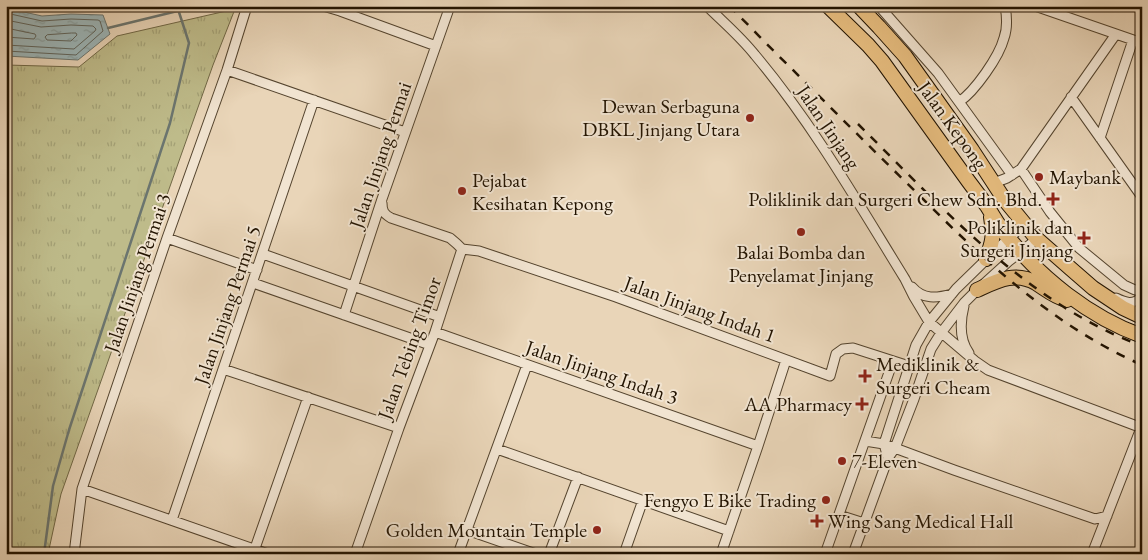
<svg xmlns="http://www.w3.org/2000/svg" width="1148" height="560" viewBox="0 0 1148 560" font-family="'EB Garamond',serif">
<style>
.grass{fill:url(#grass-tufts);stroke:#706745}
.wetland{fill:url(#wetland-marsh);stroke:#706745}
.water{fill:url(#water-ripples);stroke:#6b756f}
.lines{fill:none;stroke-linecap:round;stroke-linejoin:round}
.shore{stroke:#5f645c;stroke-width:1}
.stream{stroke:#6b756f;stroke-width:2.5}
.street-casing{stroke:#54442e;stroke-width:11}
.primary-casing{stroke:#221300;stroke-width:16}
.street{stroke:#f1e4d1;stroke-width:9}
.primary{stroke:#e4ba7c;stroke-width:14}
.rail{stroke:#221300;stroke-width:2.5;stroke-dasharray:9 9;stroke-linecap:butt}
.poi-dot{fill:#8f2418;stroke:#f1e4d1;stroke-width:2}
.labels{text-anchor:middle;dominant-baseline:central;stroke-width:4;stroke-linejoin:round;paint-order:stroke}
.poi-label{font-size:20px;fill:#221300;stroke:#f1e4d1;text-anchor:end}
.street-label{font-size:20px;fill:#221300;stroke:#f1e4d1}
</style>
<defs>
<pattern id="grass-tufts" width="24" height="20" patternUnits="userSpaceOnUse" patternTransform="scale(1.25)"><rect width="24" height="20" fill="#bebb8a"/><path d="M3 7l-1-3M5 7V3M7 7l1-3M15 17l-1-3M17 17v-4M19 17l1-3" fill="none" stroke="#a3a075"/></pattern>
<pattern id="wetland-marsh" width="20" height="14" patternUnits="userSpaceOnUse" patternTransform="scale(1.25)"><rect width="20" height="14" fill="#bebb8a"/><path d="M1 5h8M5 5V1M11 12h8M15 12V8" fill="none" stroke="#a3a075"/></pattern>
<pattern id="water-ripples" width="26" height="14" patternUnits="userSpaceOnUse" patternTransform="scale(1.25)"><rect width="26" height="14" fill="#9cb6b9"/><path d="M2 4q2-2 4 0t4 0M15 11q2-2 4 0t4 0" fill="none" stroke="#869c9d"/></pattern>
</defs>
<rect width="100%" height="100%" fill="#e9d5b8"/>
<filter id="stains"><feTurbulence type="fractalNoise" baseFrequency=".004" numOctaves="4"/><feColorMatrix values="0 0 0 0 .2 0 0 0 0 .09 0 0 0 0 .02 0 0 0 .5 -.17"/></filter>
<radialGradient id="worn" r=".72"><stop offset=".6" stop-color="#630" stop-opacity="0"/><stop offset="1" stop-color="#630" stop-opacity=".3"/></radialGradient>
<path class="grass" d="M235 9 213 65 61 494 48 554H6V65L79 67 117 36Z"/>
<path class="wetland" d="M24 6H99L101 8 44 9Z"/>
<path class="water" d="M6 8 42 16 71 14 103 15 110 34 78 60 6 56Z"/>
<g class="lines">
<path class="shore" d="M6 13 42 21 71 19 98 20 100 21 103 31 76 55 6 51
M6 20 41 27 71 25 93 26 96 29 95 31 74 49 6 45
M6 28 35 34 36 36 34 39 6 37
M72 33H76L77 35 71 41 47 40 45 37 47 35Z"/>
<path class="stream" d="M108 28 198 6
M44 554 53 486 69 430 170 123 189 43 177 6"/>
<g class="street-casing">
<path id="street" d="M323 6 340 11 436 46
M707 6C723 22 741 37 755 55 813 124 858 203 905 279L914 297 929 322 975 361 988 370 1142 428
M879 6 938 73 1012 175
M1035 6 1142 43
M227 70 405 132
M1071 97 1142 197
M959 102C975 91 999 57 1004 38 1008 27 1007 17 1005 6
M1100 138 1133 40
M1021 169 1050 212 1079 248 1124 285 1135 290H1142
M994 183 1007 178 1021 169 1116 34
M382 203C382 211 384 214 391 218L450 238 457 244 462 249
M167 238 257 270
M462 249 479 251 616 297 830 376 836 354 843 349 853 348 909 366
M263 254 440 317
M253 283 430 345
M912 287C923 300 937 298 952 294
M1116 298C1126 303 1133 305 1142 297
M964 306C960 322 959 339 969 353
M344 315 382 199 450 6
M435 332 758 446
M223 369 399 428
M865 441 884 444 954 470 1095 519 1107 516
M497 449 729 531
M888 458 884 444 916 345 929 322 956 289 998 248 1025 224
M82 489 268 554
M839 515 864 523
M172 520 314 100
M467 530 536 554
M74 554 82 489 167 238 227 70 247 6
M253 554 308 397
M355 554 399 428 435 332 462 249
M458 554 527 365
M549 554 578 477
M624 554 643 500
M721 554 758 446 786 360
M825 554 893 361
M853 554 888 458 895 448 914 399 931 349 941 333 964 303 977 290 1009 261 1037 239
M1092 554 1141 428"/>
</g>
<g class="primary-casing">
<path id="primary" d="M828 6 868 45 882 61C911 101 940 142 969 182 975 190 981 198 987 206 993 216 999 226 1006 235 1041 278 1089 317 1142 336
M859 6 879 27 905 56 972 150 1004 199 1037 239 1070 268 1093 288 1123 308 1142 317
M986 259C993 242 994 235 991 217
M977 290C997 281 1015 271 1036 283 1047 290 1055 297 1067 300"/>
</g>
<use href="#street" class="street"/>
<use href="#primary" class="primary"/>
<path class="rail" d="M729 6C749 25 768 46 788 65 831 108 874 151 917 193 986 262 1052 325 1142 365
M858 124C943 208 1026 303 1142 346"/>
</g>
<g class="poi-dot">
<circle cx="750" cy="118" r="5"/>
<circle cx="1039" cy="177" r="5"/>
<circle cx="462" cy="191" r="5"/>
<path d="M1050.5 191.5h5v5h5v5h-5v5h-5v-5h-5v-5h5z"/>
<circle cx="801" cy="232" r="5"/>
<path d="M1081.5 230.5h5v5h5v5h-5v5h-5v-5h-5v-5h5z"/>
<path d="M862.5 368.5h5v5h5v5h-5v5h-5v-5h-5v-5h5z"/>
<path d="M859.5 396.5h5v5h5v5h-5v5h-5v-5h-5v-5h5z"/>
<circle cx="842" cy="461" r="5"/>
<circle cx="826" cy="500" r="5"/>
<path d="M814.5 513.5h5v5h5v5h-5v5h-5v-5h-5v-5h5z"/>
<circle cx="597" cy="530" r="5"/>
</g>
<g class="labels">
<g class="poi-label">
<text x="740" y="106">Dewan Serbaguna<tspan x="740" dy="23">DBKL Jinjang Utara</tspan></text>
<text x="1049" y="177" text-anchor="start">Maybank</text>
<text x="472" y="180" text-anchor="start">Pejabat<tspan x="472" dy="23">Kesihatan Kepong</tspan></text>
<text x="1042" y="199">Poliklinik dan Surgeri Chew Sdn. Bhd.</text>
<text x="1073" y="227">Poliklinik dan<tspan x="1073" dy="23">Surgeri Jinjang</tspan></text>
<text x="801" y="252" text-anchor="middle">Balai Bomba dan<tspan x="801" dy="23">Penyelamat Jinjang</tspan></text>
<text x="876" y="364" text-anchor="start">Mediklinik &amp;<tspan x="876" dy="23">Surgeri Cheam</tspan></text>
<text x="852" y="404">AA Pharmacy</text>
<text x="852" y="461" text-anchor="start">7-Eleven</text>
<text x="816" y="500">Fengyo E Bike Trading</text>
<text x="828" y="521" text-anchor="start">Wing Sang Medical Hall</text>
<text x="587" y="530">Golden Mountain Temple</text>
</g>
<g class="street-label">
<text transform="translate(953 125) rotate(54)">Jalan Kepong</text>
<text transform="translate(829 127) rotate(56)">Jalan Jinjang</text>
<text transform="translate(380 155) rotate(-71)">Jalan Jinjang Permai</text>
<text transform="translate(137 273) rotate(-71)">Jalan Jinjang Permai 3</text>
<text transform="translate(227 305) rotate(-71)">Jalan Jinjang Permai 5</text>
<text transform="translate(700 309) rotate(20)">Jalan Jinjang Indah 1</text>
<text transform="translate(409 348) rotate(-70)">Jalan Tebing Timor</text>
<text transform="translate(602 372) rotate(19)">Jalan Jinjang Indah 3</text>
</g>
</g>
<rect width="1148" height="560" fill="none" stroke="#e9d5b8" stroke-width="25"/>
<rect x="8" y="8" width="1133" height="545" fill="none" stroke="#221300" stroke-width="2.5"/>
<rect x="12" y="12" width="1123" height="535" fill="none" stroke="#221300"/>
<rect width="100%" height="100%" filter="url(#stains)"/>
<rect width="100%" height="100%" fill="url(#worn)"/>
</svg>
